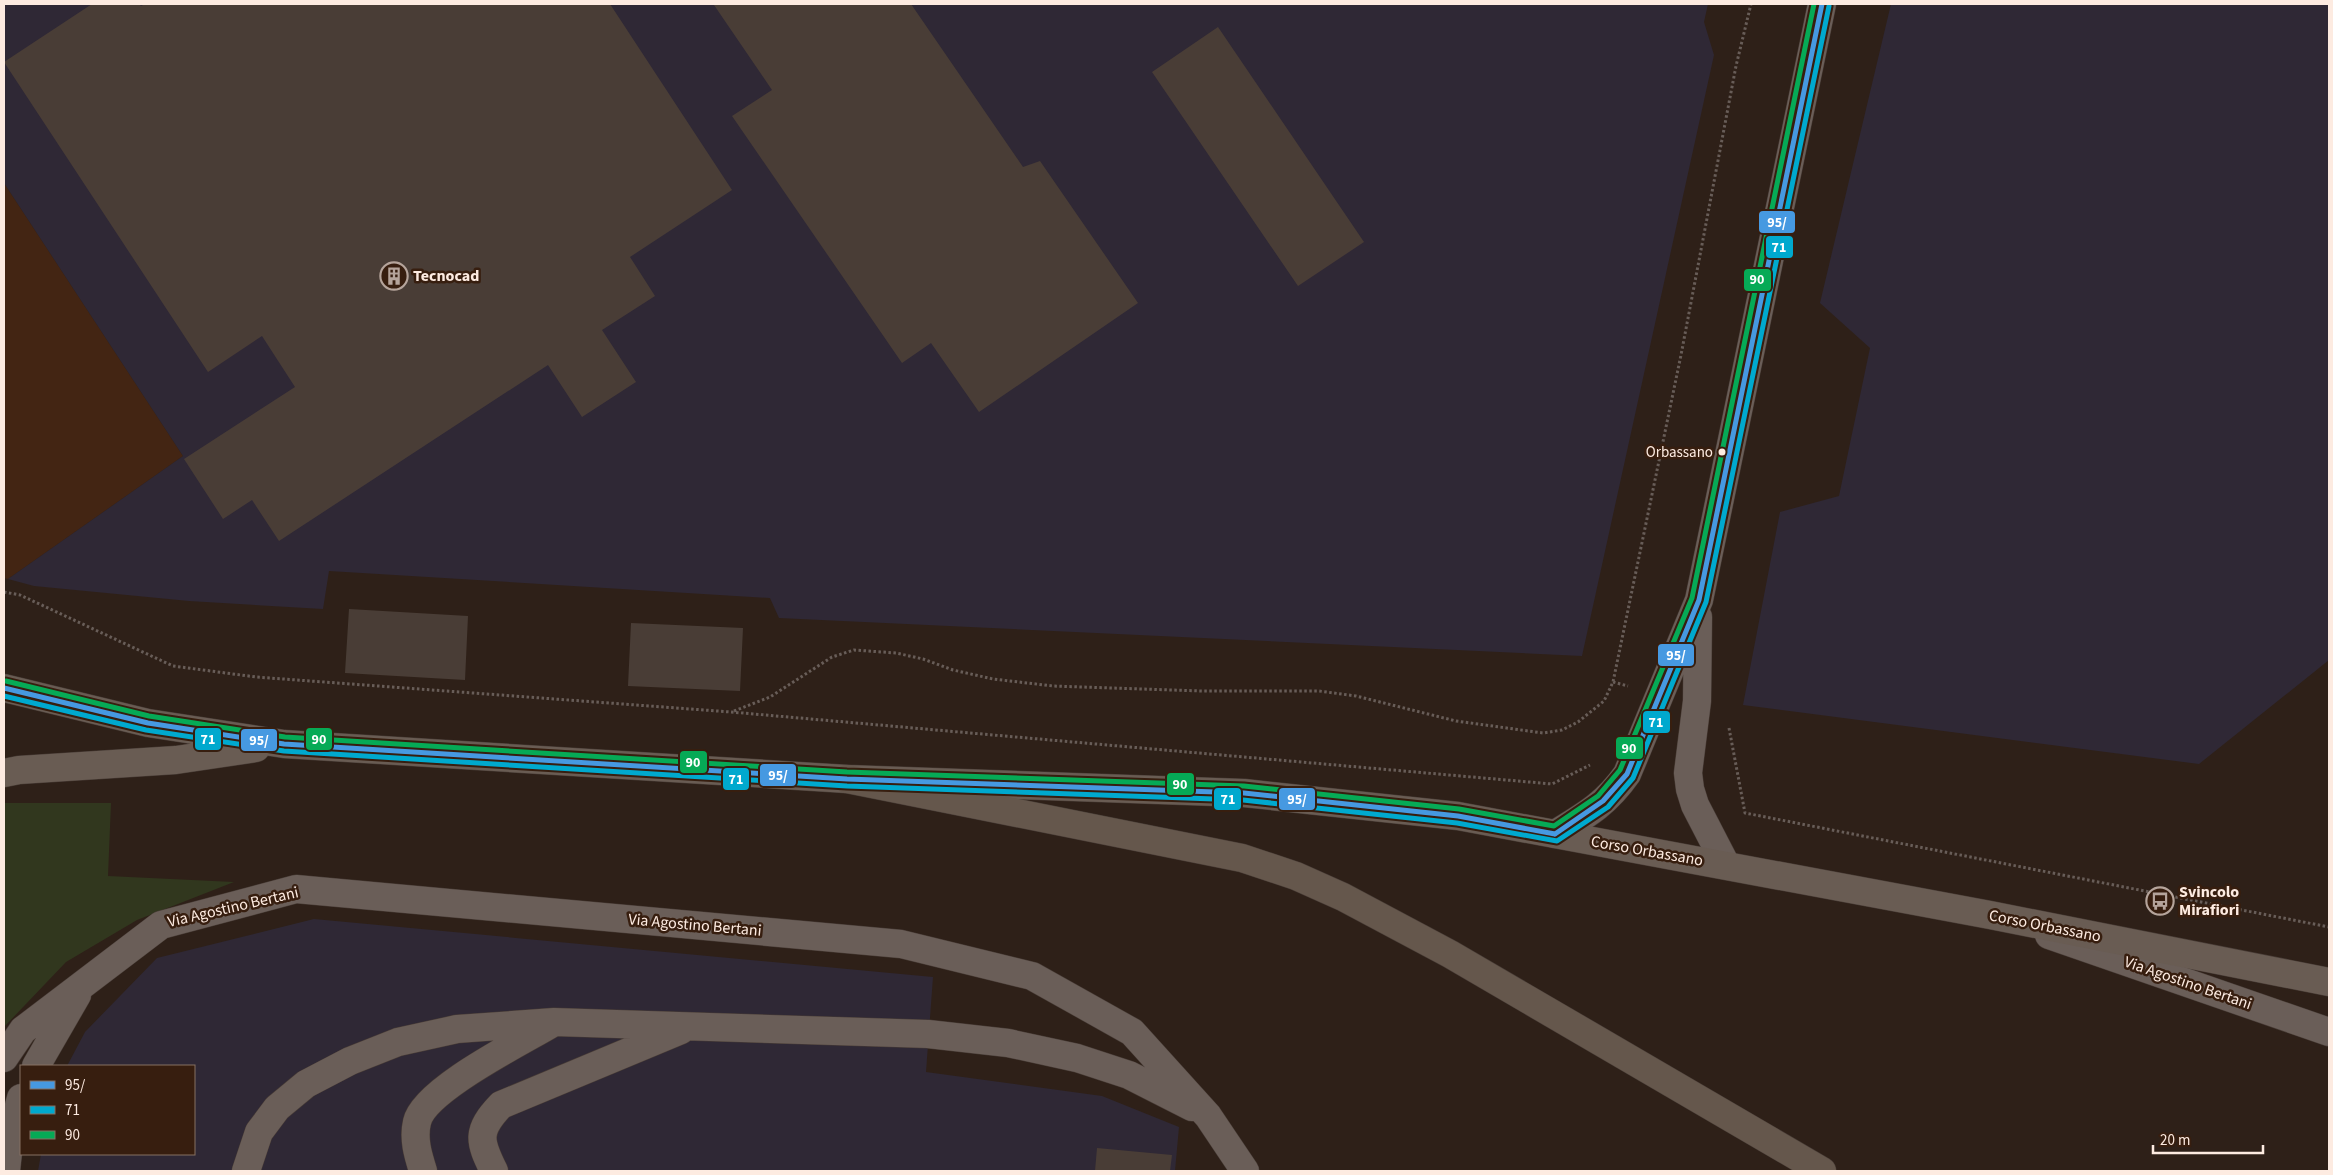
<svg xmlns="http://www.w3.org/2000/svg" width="2333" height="1175" viewBox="0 0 2333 1175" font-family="'Source Sans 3',sans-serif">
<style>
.built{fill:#432513}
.industrial{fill:#2f2835}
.green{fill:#31371e}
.building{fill:#493d36}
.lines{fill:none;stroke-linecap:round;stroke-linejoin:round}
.minor-casing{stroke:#483c36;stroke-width:29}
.major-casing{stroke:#483c36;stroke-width:29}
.highway-casing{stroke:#483c36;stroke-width:29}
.path{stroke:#685d58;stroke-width:3;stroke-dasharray:2.5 2.5;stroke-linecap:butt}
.minor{stroke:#6a5e58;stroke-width:28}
.major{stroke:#695c53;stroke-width:28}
.highway{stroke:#65574c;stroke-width:28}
.bus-1-casing{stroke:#371e0f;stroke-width:9}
.bus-2-casing{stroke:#371e0f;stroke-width:9}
.bus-3-casing{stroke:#371e0f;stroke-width:9}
.bus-1{stroke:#4699e1;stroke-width:5}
.bus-2{stroke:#00a9ce;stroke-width:5}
.bus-3{stroke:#06aa56;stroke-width:5}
.bus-dot{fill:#fdebe1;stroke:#371e0f;stroke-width:2}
.labels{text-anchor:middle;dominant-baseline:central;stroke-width:5;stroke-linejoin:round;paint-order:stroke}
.bus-label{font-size:15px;fill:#fdebe1;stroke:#371e0f;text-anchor:end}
.poi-label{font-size:16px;font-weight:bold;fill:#fdebe1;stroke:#371e0f;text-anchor:start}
.street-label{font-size:16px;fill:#fdebe1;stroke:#371e0f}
.line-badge{stroke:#371e0f;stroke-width:2}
.badge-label{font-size:14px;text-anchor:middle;font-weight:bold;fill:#fff}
</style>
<rect width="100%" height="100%" fill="#2e2018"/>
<path class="built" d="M4 183 183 456 8 579 4 578Z"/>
<path class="industrial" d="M4 4H1708L1704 22 1714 55 1582 656 779 618 770 598 329 571 323 609 189 601 34 586 8 579 183 456 4 183Z
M1891 4H2329V660L2199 764 1743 705 1780 512 1839 496 1870 348 1820 303Z
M314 919 933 977 926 1072 1102 1096 1179 1127 1175 1171H38L41 1154H194V1066H67L85 1032 157 958Z"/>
<path class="green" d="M4 803H111L108 876 234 882 137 920 66 962 4 1027Z"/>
<path class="building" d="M92 4H139L141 6 145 4H610L732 190 630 257 655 296 602 330 636 382 582 417 548 365 279 541 252 500 223 519 184 459 295 387 262 336 208 372 4 62Z
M717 4H911L1023 167 1040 161 1138 303 979 412 931 343 902 363 732 116 772 90 714 5Z
M1218 27 1364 242 1298 286 1152 72Z
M349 609 468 616 465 680 345 673Z
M631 623 743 628 740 691 628 686Z
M1097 1148 1172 1155 1170 1171H1095Z"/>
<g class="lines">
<g class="minor-casing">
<path id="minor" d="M1698 617 1697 701 1688 773 1690 789 1695 805 1726 865
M1555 834C1586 815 1606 804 1627 774L1699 600 1822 4
M2049 935 2329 1032
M4 1058 23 1030 161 925 296 889 901 944 1032 976 1132 1032 1208 1116 1245 1171
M36 1066 77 995
M6 1171 9 1143 21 1098
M246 1171 259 1132 277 1108 306 1084 350 1061 398 1042 457 1029 554 1022 928 1034 1008 1043 1077 1058 1129 1075 1192 1107
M423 1171C418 1155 413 1139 417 1122 424 1090 521 1042 551 1024
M494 1171C479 1141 476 1131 501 1105L681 1030"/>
</g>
<g class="major-casing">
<path id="major" d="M4 688 148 723 284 744 847 779 1244 793 1458 816 1990 915 2329 982
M4 773 19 770 176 760 256 748"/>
</g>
<g class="highway-casing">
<path id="highway" d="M847 779 1242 858 1296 876 1343 897 1450 954 1822 1171"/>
</g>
<path class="path" d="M4 592 20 595 173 666 256 677 731 712 1552 784 1590 765
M1613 682 1628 686
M734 711 770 697 832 657 854 650 896 653 923 659 953 670 993 679 1053 686 1202 691H1319L1356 696 1456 721 1543 733 1562 730 1578 722 1604 701 1613 682 1681 355 1736 66 1751 4
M1729 728 1745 813 2329 927"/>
<use href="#minor" class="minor"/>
<use href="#major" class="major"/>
<use href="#highway" class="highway"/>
<g class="bus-1-casing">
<path id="bus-1" d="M4 688 148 723 284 744 847 779 1244 793 1458 816 1555 834
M1555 834 1603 801 1627 774 1699 600 1822 4"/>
</g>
<g class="bus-2-casing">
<path id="bus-2" d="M4 696 146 730 284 751 847 786 1243 800 1457 823 1557 841 1608 807 1633 778 1706 602 1829 6"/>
</g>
<g class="bus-3-casing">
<path id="bus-3" d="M6 681 149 716 285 737 847 772 1244 786 1459 809 1554 826 1598 796 1620 770 1692 598 1814 4"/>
</g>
<use href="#bus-1" class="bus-1"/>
<use href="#bus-2" class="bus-2"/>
<use href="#bus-3" class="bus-3"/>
</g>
<defs>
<g id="building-ring" transform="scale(1.4375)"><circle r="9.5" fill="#371e0f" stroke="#b5a49b" stroke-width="1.5"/><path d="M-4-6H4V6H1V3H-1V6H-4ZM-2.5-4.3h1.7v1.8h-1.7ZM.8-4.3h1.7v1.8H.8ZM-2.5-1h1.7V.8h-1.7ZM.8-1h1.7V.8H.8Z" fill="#b5a49b"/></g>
<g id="bus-ring" transform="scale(1.4375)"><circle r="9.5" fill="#371e0f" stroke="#b5a49b" stroke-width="1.5"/><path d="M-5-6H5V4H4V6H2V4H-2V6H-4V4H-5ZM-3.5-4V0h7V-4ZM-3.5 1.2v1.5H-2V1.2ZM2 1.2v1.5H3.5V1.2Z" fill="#b5a49b"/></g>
</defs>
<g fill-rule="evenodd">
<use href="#building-ring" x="394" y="276"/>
<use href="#bus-ring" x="2160" y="901"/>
</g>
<circle class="bus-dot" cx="1722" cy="452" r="4.5"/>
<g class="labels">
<g class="bus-label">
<text x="1713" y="452">Orbassano</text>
</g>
<g class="poi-label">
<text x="413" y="276">Tecnocad</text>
<text x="2179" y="892">Svincolo<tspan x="2179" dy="18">Mirafiori</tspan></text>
</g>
<g class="street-label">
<text transform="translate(1647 851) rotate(10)">Corso Orbassano</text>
<text transform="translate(233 907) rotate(-13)">Via Agostino Bertani</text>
<text transform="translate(695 925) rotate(5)">Via Agostino Bertani</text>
<text transform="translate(2045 926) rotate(11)">Corso Orbassano</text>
<text transform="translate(2188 983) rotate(19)">Via Agostino Bertani</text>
</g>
</g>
<g class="line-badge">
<rect x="1758" y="210" width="38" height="24" rx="5" fill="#4699e1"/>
<rect x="1765" y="235" width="29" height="24" rx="5" fill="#00a9ce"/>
<rect x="1743" y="268" width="29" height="24" rx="5" fill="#06aa56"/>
<rect x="1657" y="643" width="38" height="24" rx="5" fill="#4699e1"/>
<rect x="1642" y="710" width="29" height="24" rx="5" fill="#00a9ce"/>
<rect x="305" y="727" width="28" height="24" rx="5" fill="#06aa56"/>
<rect x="194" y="727" width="28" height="24" rx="5" fill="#00a9ce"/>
<rect x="240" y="728" width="38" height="24" rx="5" fill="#4699e1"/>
<rect x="1615" y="736" width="29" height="24" rx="5" fill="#06aa56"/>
<rect x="679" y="750" width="29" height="24" rx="5" fill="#06aa56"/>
<rect x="759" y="763" width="38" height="24" rx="5" fill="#4699e1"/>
<rect x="722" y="767" width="28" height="24" rx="5" fill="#00a9ce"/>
<rect x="1166" y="772" width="29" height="24" rx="5" fill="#06aa56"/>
<rect x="1278" y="787" width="38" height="24" rx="5" fill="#4699e1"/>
<rect x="1213" y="787" width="29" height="24" rx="5" fill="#00a9ce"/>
</g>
<g class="badge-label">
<text x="1777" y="227">95/</text>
<text x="1779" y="252">71</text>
<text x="1757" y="284">90</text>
<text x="1676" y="660">95/</text>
<text x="1656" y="727">71</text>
<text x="319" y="744">90</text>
<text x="208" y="744">71</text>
<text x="259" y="745">95/</text>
<text x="1629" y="753">90</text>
<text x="693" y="767">90</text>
<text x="778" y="780">95/</text>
<text x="736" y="784">71</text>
<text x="1180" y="789">90</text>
<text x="1297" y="804">95/</text>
<text x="1228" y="804">71</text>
</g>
<rect width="2333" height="1175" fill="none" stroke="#fdebe1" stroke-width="10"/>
<rect x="20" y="1065" width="175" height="90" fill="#371e0f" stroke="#867063"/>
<rect x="30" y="1081" width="25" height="8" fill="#4699e1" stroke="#867063"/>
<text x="65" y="1090" font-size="15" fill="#fdebe1">95/</text>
<rect x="30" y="1106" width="25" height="8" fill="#00a9ce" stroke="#867063"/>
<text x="65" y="1115" font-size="15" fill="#fdebe1">71</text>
<rect x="30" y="1131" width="25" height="8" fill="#06aa56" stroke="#867063"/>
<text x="65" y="1140" font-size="15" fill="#fdebe1">90</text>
<path d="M2153 1145v8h110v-8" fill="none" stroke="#fdebe1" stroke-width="2.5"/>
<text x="2160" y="1145" font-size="15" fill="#fdebe1" stroke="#371e0f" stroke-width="4" paint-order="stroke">20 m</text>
</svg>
